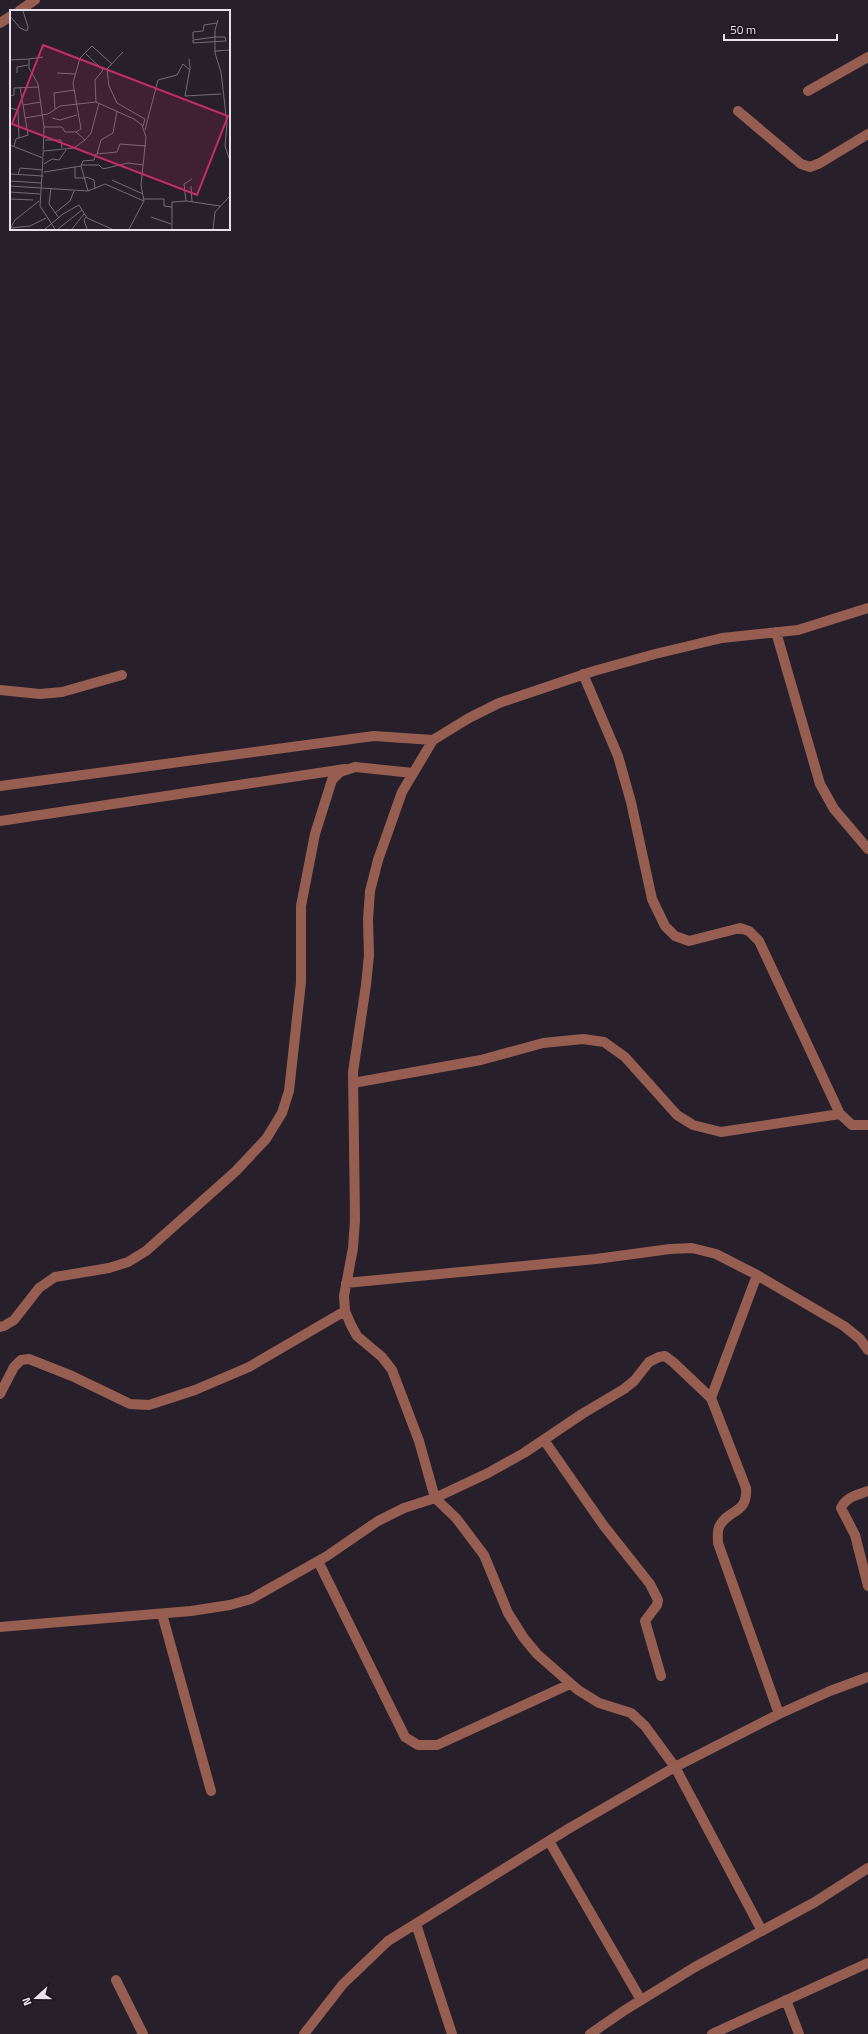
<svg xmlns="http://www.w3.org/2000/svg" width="868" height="2034" viewBox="0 0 868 2034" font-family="'Titillium Web',sans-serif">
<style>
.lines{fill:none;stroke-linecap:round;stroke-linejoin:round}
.minor{stroke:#965e51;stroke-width:10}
.inset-road{fill:none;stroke:#746d77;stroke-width:1}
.view{fill:#c62c69;fill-opacity:0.15;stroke:#c62c69;stroke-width:2}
.inset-edge{fill:none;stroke:#e8e3ea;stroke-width:2}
</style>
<rect width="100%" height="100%" fill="#271f2a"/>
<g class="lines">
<path class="minor" d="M19 11 35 0
M0 23 11 16
M808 91 868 57
M738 111 801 164 810 167 820 163 868 134
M776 632 820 784 834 809 868 849
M583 674 618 756 631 802 652 899 665 926 675 936 689 941 740 928 749 931 759 941 840 1114 852 1125H868
M0 690 40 694 62 692 122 675
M0 786 374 736 433 740
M0 821 345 769
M353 1083 481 1060 543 1043 583 1039 604 1042 625 1057 677 1115 693 1125 721 1132 840 1114
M757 1275 711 1398 746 1488C748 1515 728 1508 719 1527 717 1532 718 1538 718 1543L779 1714
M346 1283 596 1259 670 1249 692 1248 716 1254 757 1275 844 1326 860 1339 868 1350
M0 1327 4 1326 14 1320 39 1288 55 1277 109 1268 128 1262 146 1251 236 1171 266 1139 282 1113 289 1091 301 982V906L315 834 332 780 340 772 355 767 413 773
M0 1394 14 1367 21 1360 29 1359 72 1376 130 1404 149 1405 195 1390 249 1367 345 1311
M544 1440 604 1526 650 1584 658 1600 657 1605 645 1621 661 1676
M868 1491C857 1495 846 1497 841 1508L855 1535 868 1586
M318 1561 405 1737 418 1745H437L570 1684
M162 1614 211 1791
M0 1627 191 1611 230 1605 251 1599 327 1556 378 1521 404 1508 435 1498 488 1473 524 1453 582 1414 624 1389 634 1381 649 1362 659 1357 665 1356 673 1362 711 1398
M549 1841 641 2000
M416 1924 452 2034
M762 1931 675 1767 645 1726 631 1713 599 1703 578 1690 537 1654 523 1637 508 1613 484 1555 456 1518 435 1498 419 1441 392 1370 382 1357 357 1336 351 1325 345 1311 344 1296 353 1248 355 1220 353 1072 366 985 369 955 368 920 370 891 378 860 402 792 433 740 469 718 499 703 594 671 655 654 722 638 798 630 868 608
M116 1980 143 2034
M786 2000 799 2034
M304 2034 343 1984 388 1941 568 1829 675 1767 779 1714 830 1691 868 1677
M590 2034 625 2010 695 1967 815 1902 868 1868
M712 2034 868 1963"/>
</g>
<g transform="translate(10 10)">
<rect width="220" height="220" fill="#271f2a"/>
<path class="inset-road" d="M0 6 10 18 17 21 18 17 13 1M208 10 205 20V43L211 62 217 114 215 136 220 151M205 27H215L216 31 183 33V30ZM183 29V22L193 21 194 15 207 13M205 41 220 40M113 42 97 59 99 76 107 93 135 109 133 116M76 44 93 60 85 70 86 92M19 49 33 47M179 49 180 58 175 86 211 84M0 50 19 49V58L28 74 34 117 33 147M7 63V57L18 55M47 63 65 64M0 86 4 85V78L28 77M13 95 31 92M0 98 8 100 9 128M45 99 44 83 65 80M15 108 38 104 50 96 86 92 124 109 132 115 136 127 131 175 134 191 119 219M42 108 50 110 67 105M34 117H52L55 122H66L75 130M135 120 148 70 167 65 173 54 180 60M66 122 71 119 63 73 70 48 82 36 102 54M35 130H51L52 138M0 135 33 148 30 196 45 219M4 136 6 129 18 125 10 77M34 141 64 138 75 130 81 123 89 93M87 144 91 130 103 123 107 101M34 154 42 149 49 150 56 140M71 155H89L93 159 118 153 133 155M71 156 73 151 84 150 86 144 107 142 110 134 136 136M65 157V168H76M0 164 33 166M8 165 10 158 33 160M76 167 84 170 85 179M182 169 174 174 176 191 210 196M102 170 133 184M0 171 31 173M0 176 78 181 71 156 34 162M181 176 182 192M41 178 39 194 49 208M78 181 95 174 134 191M0 182 30 184M0 189 23 190M134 189H154V196L162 197M45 203 60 191 64 181M76 207 74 210 77 219M141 207 161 214M1 218 20 216 36 208M0 219 5 210 29 191M35 219 53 204 69 195 77 208 102 219M48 219 72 200M62 219 74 204M162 219V192L176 191M203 219 205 202 220 186"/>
<path class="view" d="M33 35 218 106 187 185 2 114Z"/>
<rect width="220" height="220" class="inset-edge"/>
</g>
<g transform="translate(36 1998) rotate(249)" stroke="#1d1620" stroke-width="3" paint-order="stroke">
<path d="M0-3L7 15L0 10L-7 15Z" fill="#e8e3ea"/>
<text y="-6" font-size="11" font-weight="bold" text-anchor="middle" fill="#e8e3ea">N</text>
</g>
<path d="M724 34v6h113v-6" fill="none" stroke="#e8e3ea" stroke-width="2"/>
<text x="730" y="34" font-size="12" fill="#e8e3ea" stroke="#1d1620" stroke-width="3" paint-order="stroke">50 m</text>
</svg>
